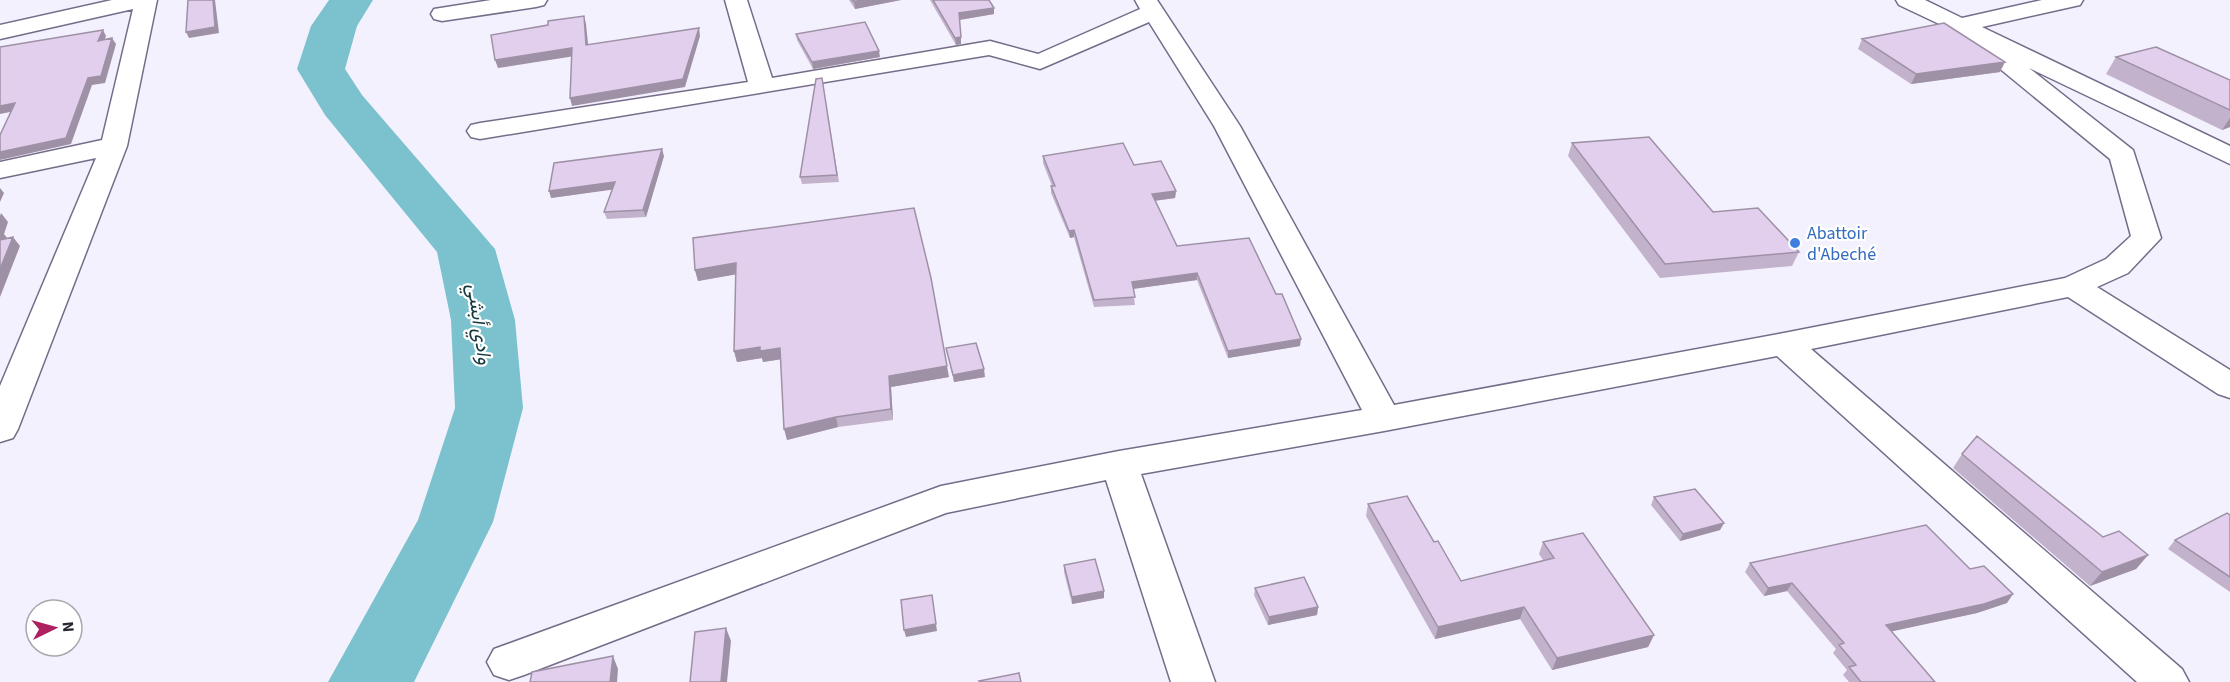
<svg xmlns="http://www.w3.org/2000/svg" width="2230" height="682" viewBox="0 0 2230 682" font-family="'Source Sans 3',Vazirmatn,sans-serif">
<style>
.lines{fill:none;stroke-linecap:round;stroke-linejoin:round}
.river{fill:#7bc2ce;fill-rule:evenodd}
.minor-casing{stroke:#756c89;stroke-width:3}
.minor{fill:#fff;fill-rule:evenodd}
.wall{fill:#c2b2cc}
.shaded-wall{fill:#9e91a6}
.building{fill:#e2cfed;stroke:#9e91a6;stroke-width:1.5}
.shop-dot{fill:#3f7fe0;stroke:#fff;stroke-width:2}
.labels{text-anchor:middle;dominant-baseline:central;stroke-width:4.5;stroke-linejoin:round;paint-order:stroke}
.shop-label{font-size:18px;fill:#366cbe;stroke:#fff;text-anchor:start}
.water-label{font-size:20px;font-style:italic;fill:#16393f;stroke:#fff}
</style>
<rect width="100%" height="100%" fill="#f4f1fe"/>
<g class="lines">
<path class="river" d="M329 0H373L357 26 345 69 362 95 495 249 515 320 523 408 493 522 414 682H328L418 520 455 408 451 320 437 252 325 115 297 69 311 26Z"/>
<g class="minor-casing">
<path id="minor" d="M112 0H157L127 146 18 429 13 438 0 442V386L96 158 0 178V162L102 140 133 9 0 39V25Z
M491 0H547L544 5 536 7 442 21 434 19 431 14 434 9Z
M725 0H747L772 78 990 41 1038 54 1140 9 1135 0H1157L1240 126 1394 405 1784 333 2065 278 2106 259 2131 236 2110 159 1954 31 1899 5 1896 0H1925L1962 18 2042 0H2083L2080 5 1982 27 2230 146V164L2029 68 2133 150 2161 238 2128 273 2097 287 2230 370V398L2218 394 2068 297 1811 349 2182 669 2189 682H2137L1777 356 1384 431 1141 474 1215 682H1171L1106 480 946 513 524 675 509 680 494 675 487 662 494 649 941 486 1119 451 1362 410 1214 126 1149 22 1040 69 989 55 480 139 471 137 467 131 471 125 480 123 748 82Z"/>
</g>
<use href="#minor" class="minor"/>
</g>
<path class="wall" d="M849 0H901L855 9Z
M930 0H989L994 14 959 20 961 44 956 45Z
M796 34 880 57 813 69 797 40Z
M1862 39 2000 72 1911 84 1858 49Z
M2116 57 2230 80V127L2222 130 2106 74Z
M822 78 839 182 802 184 800 177Z
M1572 143 1799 252 1792 266 1660 278 1568 156Z
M664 156 646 217 607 219 604 212 612 189 551 198Z
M1043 156 1134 165 1176 191 1175 198 1155 201 1177 246 1300 346 1228 358 1197 280 1133 289 1135 305 1094 307 1074 237 1070 238 1051 193V186H1052L1043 163Z
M693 238 949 377 891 387 893 420 838 427 787 440 781 359 763 362 762 358 737 362 734 351 736 274 698 281 695 270Z
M946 348 985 377 954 382Z
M1962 454 2103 537 2148 555 2136 569 2090 586 1953 468Z
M1654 497 1724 523 1720 530 1680 541 1651 505Z
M1368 504 1434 542 1461 581 1543 560 1539 554 1543 542 1654 635 1648 647 1552 670 1520 619 1435 639 1366 516Z
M2230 515V592L2168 549 2175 540Z
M1750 563 1970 569 2007 603 1977 613 1891 631 1935 682H1849L1843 675 1847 670 1833 653 1836 649 1787 591 1764 596 1745 572Z
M1064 565 1104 591V598L1072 604 1064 572Z
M1255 588 1318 607 1317 615 1268 625 1254 595Z"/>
<path class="shaded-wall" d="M213 0H215L219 33 189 38 186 32Z
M867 0H901L855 9 854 2Z
M994 8V14L959 20V13Z
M584 16 586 24 589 53 586 45Z
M699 28 700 36 685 87 572 106 570 98Z
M103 30 106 36 102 47 98 41Z
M961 37V44L956 45 955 38Z
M112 38 116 44 105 83 92 85 71 144 0 160V152L88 78Z
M572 48 575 56 498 68 495 60Z
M879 51 880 57 813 69 812 62Z
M2005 62 2000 72 1911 84 1916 74Z
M15 103 20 110 0 114V106Z
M2230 118V127L2222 130Z
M662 149 664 156 646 217 643 210Z
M615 182 617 189 551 198 549 191Z
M0 188 4 193 0 202Z
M1176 191 1175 198 1152 201V194Z
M1 213 8 222 4 234 8 239 0 245V216Z
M1074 230V237L1070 238 1069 231Z
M13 237 20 246 0 297V269Z
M736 263 738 274 698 281 695 270Z
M1197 273V280L1132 289V282Z
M1301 339 1300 346 1228 358V351Z
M760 347 780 348 783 359 763 362 762 358 737 362 734 351Z
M947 366 949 377 891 387 893 420 891 409 889 376Z
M984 369 985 377 954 382 953 375Z
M836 417 838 427 787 440 784 429Z
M1724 523 1720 530 1680 541 1683 534Z
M2148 555 2136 569 2090 586 2102 572Z
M1792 583 1787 591 1764 596 1768 588Z
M1104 591V598L1072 604V597Z
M2013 594 2007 603 1977 613 1880 634 1886 625Z
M1318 607 1317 615 1268 625 1269 617Z
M1524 607 1520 619 1435 639 1438 627Z
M936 624 937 631 906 637 904 630Z
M726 628 731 641 727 682H721Z
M1654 635 1648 647 1552 670 1557 658Z
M613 656 618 669 617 682H610Z"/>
<path class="building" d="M188 0H213L215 27 186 32Z
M852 0H867L854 2Z
M933 0H989L994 8 959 13 961 37 955 38Z
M584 16 586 45 699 28 683 79 570 98 572 48 495 60 491 35 548 25V21Z
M865 22 879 51 812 62 796 34Z
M1944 23 2005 62 1916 74 1862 39Z
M103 30 98 41 112 38 101 76 88 78 66 138 0 152V135L15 103 0 106V47Z
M2156 47 2230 80V110L2116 57Z
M822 78 837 175 800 177 816 79Z
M1649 137 1713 212 1758 208 1799 252 1665 264 1572 143Z
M1123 143 1134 165 1161 161 1176 191 1152 194 1177 246 1249 238 1276 294H1282L1301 339 1228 351 1197 273 1132 282 1135 297 1094 300 1074 230 1069 231 1051 186H1055L1043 156Z
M662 149 643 210 604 212 615 182 549 191 554 163Z
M914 208 931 278 947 366 889 376 891 409 836 417 784 429 780 348 760 351V347L734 351 736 263 695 270 693 238Z
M13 237 0 269V240Z
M976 343 984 369 953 375 946 348Z
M1977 436 2103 537 2119 531 2148 555 2102 572 1962 454Z
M1695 489 1724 523 1683 534 1654 497Z
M1407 496 1434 542 1438 541 1461 581 1554 558 1543 542 1583 533 1654 635 1557 658 1524 607 1438 627 1368 504Z
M2227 513 2230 515V577L2175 540Z
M1926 525 1970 569 1984 566 2013 594 1984 604 1886 625 1935 682H1861L1849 667 1856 665 1839 645 1844 643 1792 583 1768 588 1750 563Z
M1095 559 1104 591 1072 597 1064 565Z
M1304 577 1318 607 1269 617 1255 588Z
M932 595 936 624 904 630 901 600Z
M726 628 721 682H690L695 632Z
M613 656 610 682H530L532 672Z
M1019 673 1021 682H980L979 681Z"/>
<circle class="shop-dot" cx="1795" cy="243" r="6"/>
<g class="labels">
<g class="shop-label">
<text x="1807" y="233">Abattoir<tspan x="1807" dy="21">d'Abeché</tspan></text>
</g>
<g class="water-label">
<text transform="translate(479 324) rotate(82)">وادي أبشي</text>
</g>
</g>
<g transform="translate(54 628) rotate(85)"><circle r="28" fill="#ffffff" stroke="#a9a7ac" stroke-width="1.5"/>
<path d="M0-4.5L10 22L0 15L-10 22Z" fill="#ad2160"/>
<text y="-9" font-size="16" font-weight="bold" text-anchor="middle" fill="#27232f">N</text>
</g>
</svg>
